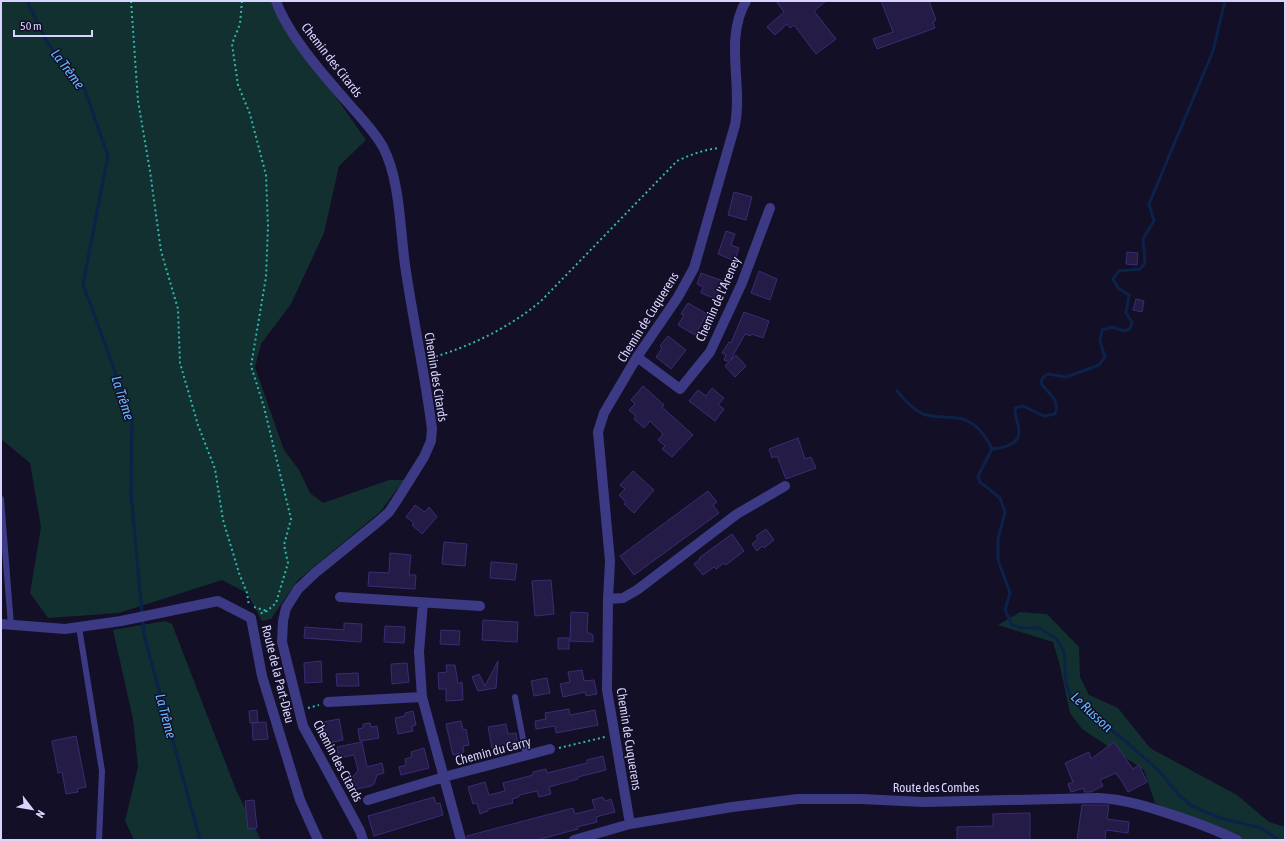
<svg xmlns="http://www.w3.org/2000/svg" width="1286" height="841" viewBox="0 0 1286 841" font-family="'Asap Condensed',sans-serif">
<style>
.green{fill:#12302f}
.lines{fill:none;stroke-linecap:round;stroke-linejoin:round}
.stream{stroke:#0c2248;stroke-width:3}
.building{fill:#241b47;stroke:#3b2d73}
.path{stroke:#2fb8b0;stroke-width:2;stroke-dasharray:2 3;stroke-linecap:butt}
.lane{stroke:#3d3a85;stroke-width:6}
.street{stroke:#3d3a85;stroke-width:10}
.labels{text-anchor:middle;dominant-baseline:central;stroke-width:3;stroke-linejoin:round;paint-order:stroke}
.street-label{font-size:13px;fill:#d9d4ff;stroke:#130f26}
.water-label{font-size:14px;font-style:italic;fill:#62b6ff;stroke:#130f26}
</style>
<rect width="100%" height="100%" fill="#130f26"/>
<path class="green" d="M1 1H273L281 19 366 140 339 166 324 233 291 304 261 344 255 367 284 450 299 470 310 493 323 503 389 480H404L380 512 297 581 271 619 262 621 247 593 222 580 119 613 48 618 30 593 41 527 30 463 1 439V348L2 341 1 339Z
M1020 612 1047 614 1079 647 1080 677 1089 695 1118 708 1150 748 1237 795 1269 822 1285 827V840H1237L1155 803 1144 770 1082 729 1070 713 1059 662 1053 642 998 625Z
M165 621 172 624 236 790 261 840H134L125 821 138 767 133 719 113 630Z"/>
<g class="lines">
<path class="stream" d="M27 1 47 42 85 90 108 156 83 284 132 418 131 493 144 635 200 840
M897 391C905 400 912 409 923 414 934 418 945 416 957 418 974 420 985 434 992 449L978 476 980 482 1000 498 1005 512 998 539V560L1010 593 1005 610 1012 625 1022 628H1039L1057 639 1064 652 1066 683 1071 697 1084 709 1123 739 1159 771 1180 796 1192 806 1220 818 1261 828 1279 840
M992 449C1004 448 1020 445 1019 430 1018 421 1015 419 1015 408L1023 406 1044 416 1055 414C1061 400 1048 394 1041 383L1043 377 1048 374 1066 377 1099 365 1105 357 1100 341 1102 330 1112 327 1124 331 1130 329 1132 322 1126 313 1129 295 1118 288 1113 279 1119 271 1140 269 1145 263 1143 239 1154 221 1149 204 1213 51 1225 1"/>
</g>
<path class="building" d="M776 1H826L814 11 836 39 816 54 794 25 790 28 787 24 775 35 767 27 784 12Z
M881 1H929L936 20 933 22 935 28 877 49 873 39 893 32Z
M734 192 752 197 746 220 728 215Z
M726 231 735 234 731 245 739 248 735 261 718 254Z
M1127 252 1138 253 1137 265 1126 264Z
M759 271 777 279 770 300 751 293Z
M701 273 723 281 716 299 701 293 703 287 697 284Z
M1136 299 1144 301 1142 312 1133 310Z
M688 303 707 314 695 335 678 325 684 315 681 314Z
M744 312 769 321 763 338 752 334 750 336 745 334 730 361 736 355 746 366 735 377 725 366 729 362 724 360 726 355 722 353 729 342 731 343Z
M668 336 686 350 671 369 656 357 662 348 660 346Z
M643 386 664 405 662 407 693 435 672 457 662 449 665 446 658 440 663 434 650 421 644 428 634 419 636 416 629 410 635 404 631 400Z
M712 388 724 398 718 405 724 409 715 421 689 401 698 390 706 396Z
M798 438 805 459 811 457 816 468 786 479 777 456 772 458 769 449Z
M633 471 654 490 634 513 624 504 626 502 619 495 625 489 620 485Z
M708 491 717 502 713 505 719 513 634 575 620 556Z
M415 505 425 512 429 507 437 517 422 534 412 525 414 523 406 517Z
M766 529 774 540 764 548 762 546 757 551 752 544 758 539 756 536Z
M732 534 744 551 726 565 724 563 716 569 714 567 703 575 694 564 700 559 699 558Z
M444 542 467 544 465 566 442 564Z
M390 553 411 555 409 575H416L415 589 368 586 369 572 389 573Z
M491 562 517 564 515 580 490 578Z
M551 580 554 614 535 616 532 581Z
M571 612 588 613 587 632 593 635V642L570 641Z
M483 620 518 622 517 642 482 640Z
M344 623 362 624 361 642 304 638 305 627 344 630Z
M385 626 405 627 404 643 384 642Z
M441 630 460 631 459 645 440 644Z
M558 638H569V649H558Z
M321 661 322 682 305 683 304 663Z
M498 661 496 688 478 691 472 677 479 674 485 686Z
M407 663 409 682 392 684 391 664Z
M446 665H455L458 684 462 682 463 700 446 701V689H439L438 673 447 672Z
M582 670 584 681 594 680 597 694 586 696 585 692 563 697 560 684 570 682 568 672Z
M358 673 359 686H337L336 674Z
M547 678 550 693 534 696 531 681Z
M569 709 570 715 595 710 598 725 556 733 555 726 536 729 535 721 546 719 545 713Z
M257 710 258 722 250 723 249 711Z
M413 711 416 725 412 726 413 731 398 734 395 718 405 716V713Z
M339 719 343 740 328 743 323 722Z
M461 721 463 730 466 729 469 745 463 746 464 752 453 755 446 724Z
M266 722 268 739 253 740 252 723Z
M370 723 371 727 377 726 379 738 360 741 358 729 363 728V724Z
M506 724 508 734 516 733 518 745 503 748V746L492 748 488 727Z
M76 736 86 787 77 789 78 792 66 794 62 772 58 773 52 741Z
M362 742 367 767 382 763 384 773 377 775 374 784 371 786 352 790 351 786H350L347 777 354 776 358 770 354 755 339 758 337 747Z
M1114 742 1133 769 1139 765 1147 782 1128 792 1120 778H1119L1116 773 1100 780 1103 786 1091 792H1084V788L1071 792 1068 784 1073 782 1065 763 1089 752 1091 759Z
M424 748 429 768 401 775 399 767 406 765 405 759 412 757 411 752Z
M603 756 606 770 578 777V779L549 787 551 794 539 797 537 791 519 795V797L512 799 513 803 488 809V811L480 814 477 803 473 804 468 787 485 782 489 795 505 791 503 783 533 775V772L546 769 547 773 587 763V760Z
M434 797 436 804 440 803 443 815 374 836 368 816Z
M602 797 606 801 611 799 615 812 596 817 597 822 577 827 578 829 537 840H467V836L573 808 575 814 595 809 592 800Z
M254 800 257 828 248 829 245 801Z
M1082 805H1109L1107 819 1129 822 1128 833 1106 830 1105 840H1077Z
M1030 813V840H957V827L993 826V814Z"/>
<g class="lines">
<path class="path" d="M131 1 138 101 150 171 161 251 178 309 180 363 198 425 215 469 223 520 239 573 247 593 249 606
M242 1 240 24 232 44 238 85 250 114 266 175 268 226 266 277 251 366 264 407 291 519 284 545 288 563 276 603 267 611 259 614
M431 358C471 346 509 328 541 301L677 161C690 155 703 150 718 148
M254 607 267 611
M308 708 319 705
M559 748 605 737"/>
<path class="lane" d="M1 499 11 625
M79 627 102 771 99 840
M515 697 526 755"/>
<path class="street" d="M276 1C288 35 325 77 349 104 361 118 374 131 383 147 400 179 400 229 405 265 413 320 425 374 432 429L431 441 424 457 397 500 389 512 379 521 315 573 298 589 286 608 283 621 282 642 303 726 340 794 360 831 363 840
M637 357 680 389 710 352 742 283 770 208
M340 597 480 606
M608 599 623 598 637 590 737 514 785 486
M1 624 65 629 121 621 218 601 251 618 262 676 300 800 318 840
M422 697 419 652 423 603
M328 702 422 697 461 840
M368 800 444 777 550 749
M630 824 732 807 798 799H861L924 802 1098 798C1124 799 1149 807 1173 815 1195 822 1216 830 1237 840
M574 840 630 824 607 690 608 599 610 561 598 432 604 413 637 357 678 297 694 268 735 125C743 84 724 39 746 1"/>
</g>
<g class="labels">
<g class="street-label">
<text transform="translate(332 60) rotate(52)">Chemin des Citards</text>
<text transform="translate(718 299) rotate(-66)">Chemin de l'Areney</text>
<text transform="translate(648 317) rotate(-58)">Chemin de Cuquerens</text>
<text transform="translate(436 377) rotate(81)">Chemin des Citards</text>
<text transform="translate(278 674) rotate(76)">Route de la Part-Dieu</text>
<text transform="translate(629 739) rotate(81)">Chemin de Cuquerens</text>
<text transform="translate(493 751) rotate(-15)">Chemin du Carry</text>
<text transform="translate(338 761) rotate(62)">Chemin des Citards</text>
<text x="936" y="787">Route des Combes</text>
</g>
<g class="water-label">
<text transform="translate(68 69) rotate(53)">La Trême</text>
<text transform="translate(123 398) rotate(72)">La Trême</text>
<text transform="translate(1092 712) rotate(43)">Le Russon</text>
<text transform="translate(166 716) rotate(75)">La Trême</text>
</g>
</g>
<rect width="1286" height="841" fill="none" stroke="#d9d4ff" stroke-width="4"/>
<g transform="translate(32 809) rotate(121)" stroke="#130f26" stroke-width="3" paint-order="stroke">
<path d="M0-3L7 15L0 10L-7 15Z" fill="#d9d4ff"/>
<text y="-6" font-size="11" font-weight="bold" text-anchor="middle" fill="#d9d4ff">N</text>
</g>
<path d="M14 30v6h78v-6" fill="none" stroke="#d9d4ff" stroke-width="2"/>
<text x="20" y="30" font-size="12" fill="#d9d4ff" stroke="#130f26" stroke-width="3" paint-order="stroke">50 m</text>
</svg>
